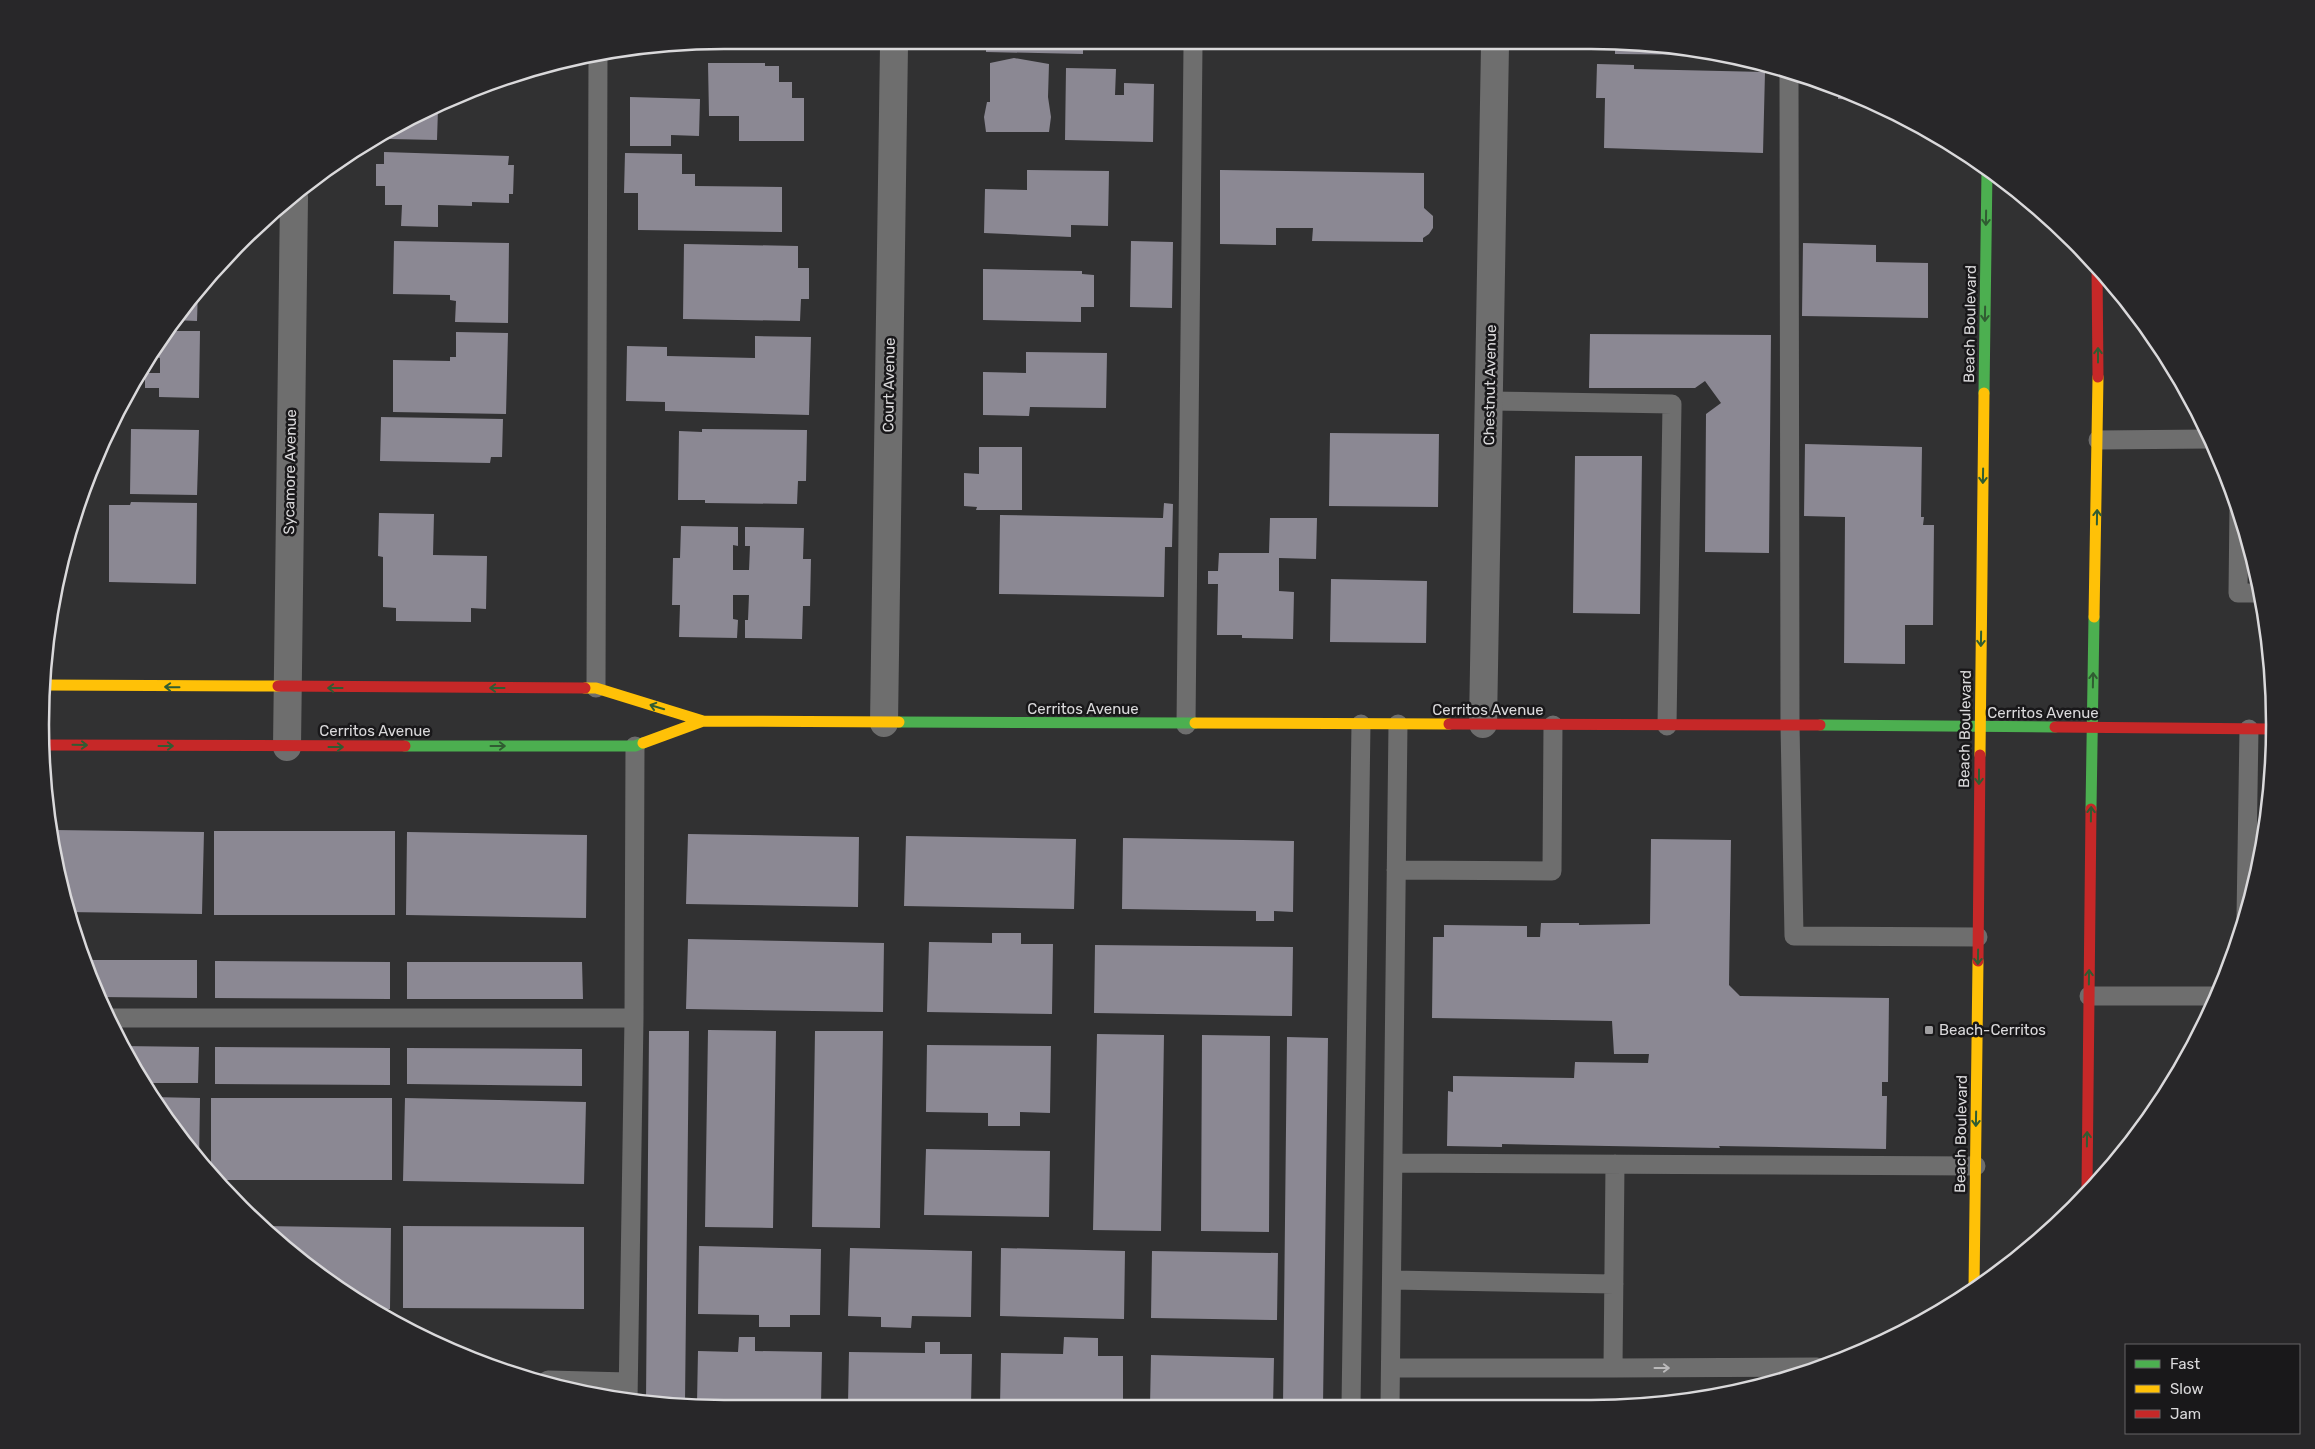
<svg xmlns="http://www.w3.org/2000/svg" width="2315" height="1449" viewBox="0 0 2315 1449" font-family="Rubik,sans-serif">
<style>
.building{fill:#8b8893}
.lines{fill:none;stroke-linecap:round;stroke-linejoin:round}
.lane{stroke:#6e6e6e;stroke-width:19}
.street{stroke:#6e6e6e;stroke-width:28}
.fast{stroke:#4caf50;stroke-width:11}
.slow{stroke:#ffc107;stroke-width:11}
.jam{stroke:#c62828;stroke-width:11}
.oneway{stroke:#305c32}
.oneway2{stroke:#bab9ba}
.poi-dot{fill:#9f9ea0;stroke:#19181a;stroke-width:2}
.labels{text-anchor:middle;dominant-baseline:central;stroke-width:5;stroke-linejoin:round;paint-order:stroke}
.street-label{font-size:15px;fill:#dad9db;stroke:#19181a}
.poi-label{font-size:15px;fill:#dad9db;stroke:#19181a;text-anchor:start}
.rim{fill:none;stroke:#dad9db;stroke-width:2.5}
</style>
<rect width="100%" height="100%" fill="#313132"/>
<path class="building" d="M986 46H1083V54L986 52Z
M1615 46H1680L1713 55 1615 54Z
M1014 58 1049 64 1048 97 1051 117 1049 132H986L984 117 987 102H990V63Z
M708 63H765V66H779V82H792V98H804V141H739V116H709Z
M1597 64 1634 65V69L1765 72 1763 153 1604 148 1605 98H1596Z
M1066 68 1116 69 1115 95H1124V83L1154 84 1153 142 1065 140Z
M1838 88 1853 92 1865 100 1838 99Z
M630 97 700 99 699 136 671 135V146H630Z
M438 109 437 140 390 139V133Z
M384 152 509 156 508 165H514L513 194H509V203L472 202V206L438 205V227L401 226 402 205H385V186H376V164H384Z
M625 153 682 154V174H695V186L782 187V232L638 230V193H624Z
M1027 170 1109 171 1108 226 1071 225V237L984 233 985 189 1027 190Z
M1220 170 1424 173V208L1433 216V228L1429 234 1423 238V242L1312 241 1313 228H1276V245L1220 244Z
M394 241 509 243 508 323 455 322 456 301 450 300V295L393 294Z
M1131 241 1173 242 1172 308 1130 307Z
M1803 243 1876 245V262L1928 263V318L1802 316Z
M684 244 798 246V268H809V299H801L800 321 683 319Z
M983 269 1082 271V274L1094 275V307H1081V322L983 320Z
M198 289 197 321 173 320 182 308Z
M166 331H200L199 398 159 397V388H145V373H160V358L156 357V352L152 351Z
M456 332 508 333 506 414 393 412V360L450 361V357H456Z
M1590 334 1771 335 1769 553 1705 552 1706 414 1721 403 1705 381 1695 388H1589Z
M755 336 811 337 809 415 665 411V402L626 401 627 346 667 347V356L755 358Z
M1026 352 1107 353 1106 408 1030 407 1029 416 983 415V372L1026 373Z
M381 417 503 419 502 457H491L490 463 380 461Z
M131 429 199 430 197 495 130 494Z
M702 429 807 430 806 481H798L797 504 705 503V500H678L679 431 702 432Z
M1330 433 1439 434 1438 507 1329 506Z
M1805 444 1922 447 1921 517H1924L1923 525H1934L1933 625H1905V664L1844 663 1845 517 1804 516Z
M979 447H1022V510H976L977 507 964 506V473L979 474Z
M1575 456H1642L1640 614 1573 613Z
M131 502 197 503 196 584 109 582V505H130Z
M1164 503 1173 504 1172 547H1165L1164 597 999 594 1000 515 1163 518Z
M379 513 434 514 433 555 487 556 486 609 471 608V622L396 621V608L383 607V557L378 556Z
M1270 518H1317L1316 559 1279 558V591L1294 592 1293 639 1242 638V635H1217L1218 584H1208V571H1218L1219 553H1269Z
M681 526 738 527V546L733 545V570H749L750 546H745V527L804 528 803 559H811L810 606H803L802 639 745 638V620H748L749 595H733V619L738 620 737 638 679 637 680 605H672L673 558H680Z
M1331 579 1427 581 1426 643 1330 642Z
M54 830 204 832 202 914 67 912 63 902Z
M214 831H395V915H214Z
M407 832 587 835 586 918 406 915Z
M688 834 859 837 858 907 686 904Z
M906 836 1076 839 1074 909 904 906Z
M1123 838 1294 841 1293 912 1274 911V921H1256V911L1122 909Z
M1651 839 1731 840 1729 985 1740 996 1889 998 1888 1082H1882V1096H1887L1886 1149 1719 1146 1720 1148 1502 1144V1147L1447 1146 1448 1091 1453 1092V1076L1574 1078 1575 1062 1648 1063 1649 1054H1614L1612 1021 1432 1018 1433 937H1444V925L1527 926V937H1540L1541 923H1579V925L1650 924Z
M992 933H1021V944H1053L1052 1014 927 1012 929 942 992 943Z
M688 939 884 943 883 1012 686 1009Z
M1095 945 1293 947 1292 1016 1094 1013Z
M85 960H197V998L99 997Z
M215 961 390 962V999L215 998Z
M407 962H582L583 999H407Z
M708 1030 776 1031 773 1228 705 1227Z
M649 1031H689L685 1403H646Z
M815 1031H883L880 1228 812 1227Z
M1097 1034 1164 1035 1161 1231 1093 1230Z
M1202 1035 1270 1036 1269 1232 1201 1231Z
M1287 1037 1328 1038 1323 1406H1283Z
M927 1045 1051 1046 1050 1113 1020 1112V1126H988V1113L926 1112Z
M122 1046 199 1047 198 1083H143Z
M215 1047 390 1048V1085L215 1084Z
M407 1048 582 1049V1086L407 1084Z
M151 1097 200 1098 199 1162 155 1105Z
M211 1098H392V1180H215L211 1177Z
M405 1098 586 1102 584 1184 403 1181Z
M926 1149 1050 1151 1049 1217 924 1215Z
M263 1226 391 1228 390 1309H379L308 1267Z
M403 1226 584 1227V1309L403 1308Z
M699 1246 821 1249 820 1315H790V1327H759V1315L698 1314Z
M850 1248 972 1251 971 1317 912 1316 911 1328 881 1327V1317L848 1316Z
M1001 1248 1125 1251 1124 1319 1000 1316Z
M1152 1251 1278 1253 1277 1320 1151 1318Z
M739 1337H755V1351L822 1352 821 1404 697 1403 698 1351 738 1352Z
M1064 1337 1098 1338V1356H1123V1405H1000L1001 1353 1063 1354Z
M925 1342H940V1354H972L971 1405 848 1404 849 1352 925 1353Z
M1151 1355 1274 1358 1273 1406 1150 1405Z"/>
<g class="lines">
<path class="lane" d="M1789 75 1790 725 1794 936 1978 937
M1490 401 1672 404 1667 726
M2098 440 2209 439
M2239 507 2238 593H2259
M596 688 598 55
M1186 725 1193 46
M1396 870 1552 871 1553 725
M2246 917 2249 729
M2089 996H2216
M107 1018H634
M1393 1163 1976 1166
M1392 1280 1614 1284
M1391 1368H1613L1615 1164
M1613 1368 1817 1367
M548 1380 628 1382
M628 1401 634 1018 635 746
M1351 1406 1361 724
M1390 1406 1398 724"/>
<path class="street" d="M884 723 894 46
M1483 724 1495 46
M287 747 294 197"/>
<path class="fast" d="M1984 393 1987 170
M899 722 1195 723
M1820 725 2055 727
M405 746H635L643 743
M2091 809 2094 617"/>
<path class="slow" d="M2094 617 2098 377
M44 685 278 686
M585 688H596L703 721 899 722
M1195 723 1449 724
M643 743 703 721
M1980 755 1984 393
M1974 1288 1978 961"/>
<path class="jam" d="M2097 266 2098 377
M278 686 585 688
M1449 724 1820 725
M2055 727 2272 729
M43 745 405 746
M1978 961 1980 755
M2087 1188 2091 809"/>
</g>
<defs><path id="oneway-shaft" d="M-6 0H5M1.5-3L5.5 0L1.5 3" fill="none" stroke-width="1.6" stroke-linecap="round" stroke-linejoin="round" transform="scale(1.25)"/></defs>
<g class="oneway">
<use href="#oneway-shaft" transform="translate(1986 218) rotate(91)"/>
<use href="#oneway-shaft" transform="translate(1985 314) rotate(91)"/>
<use href="#oneway-shaft" transform="translate(2098 355) rotate(-90)"/>
<use href="#oneway-shaft" transform="translate(1983 476) rotate(91)"/>
<use href="#oneway-shaft" transform="translate(2097 517) rotate(-89)"/>
<use href="#oneway-shaft" transform="translate(1981 639) rotate(91)"/>
<use href="#oneway-shaft" transform="translate(2093 680) rotate(-89)"/>
<use href="#oneway-shaft" transform="translate(172 687) rotate(-179)"/>
<use href="#oneway-shaft" transform="translate(335 688) rotate(-180)"/>
<use href="#oneway-shaft" transform="translate(497 688) rotate(-180)"/>
<use href="#oneway-shaft" transform="translate(657 707) rotate(-163)"/>
<use href="#oneway-shaft" transform="translate(80 745) rotate(1)"/>
<use href="#oneway-shaft" transform="translate(166 746)"/>
<use href="#oneway-shaft" transform="translate(498 746)"/>
<use href="#oneway-shaft" transform="translate(336 747)"/>
<use href="#oneway-shaft" transform="translate(1979 777) rotate(90)"/>
<use href="#oneway-shaft" transform="translate(2091 814) rotate(-89)"/>
<use href="#oneway-shaft" transform="translate(1978 957) rotate(91)"/>
<use href="#oneway-shaft" transform="translate(2089 977) rotate(-89)"/>
<use href="#oneway-shaft" transform="translate(1976 1119) rotate(91)"/>
<use href="#oneway-shaft" transform="translate(2087 1139) rotate(-89)"/>
</g>
<use class="oneway2" href="#oneway-shaft" transform="translate(1662 1368)"/>
<rect class="poi-dot" x="1924" y="1025" width="10" height="10" rx="2.5"/>
<g class="labels">
<g class="street-label">
<text transform="translate(1970 324) rotate(-89)">Beach Boulevard</text>
<text transform="translate(889 385) rotate(-89)">Court Avenue</text>
<text transform="translate(1490 385) rotate(-89)">Chestnut Avenue</text>
<text transform="translate(290 472) rotate(-89)">Sycamore Avenue</text>
<text x="1083" y="709">Cerritos Avenue</text>
<text x="1488" y="710">Cerritos Avenue</text>
<text x="2043" y="713">Cerritos Avenue</text>
<text transform="translate(1965 729) rotate(-89)">Beach Boulevard</text>
<text x="375" y="731">Cerritos Avenue</text>
<text transform="translate(1961 1134) rotate(-89)">Beach Boulevard</text>
</g>
<g class="poi-label">
<text x="1939" y="1030">Beach-Cerritos</text>
</g>
</g>
<path d="M0 0H2315V1449H0ZM724 49H1591A675 675 0 0 1 2266 724V725A675 675 0 0 1 1591 1400H724A675 675 0 0 1 49 725V724A675 675 0 0 1 724 49Z" fill="#282729" fill-rule="evenodd"/>
<path class="rim" d="M724 49H1591A675 675 0 0 1 2266 724V725A675 675 0 0 1 1591 1400H724A675 675 0 0 1 49 725V724A675 675 0 0 1 724 49Z"/>
<rect x="2125" y="1344" width="175" height="90" fill="#19181a" stroke="#666567"/>
<rect x="2135" y="1360" width="25" height="8" fill="#4caf50" stroke="#666567"/>
<text x="2170" y="1369" font-size="15" fill="#dad9db">Fast</text>
<rect x="2135" y="1385" width="25" height="8" fill="#ffc107" stroke="#666567"/>
<text x="2170" y="1394" font-size="15" fill="#dad9db">Slow</text>
<rect x="2135" y="1410" width="25" height="8" fill="#c62828" stroke="#666567"/>
<text x="2170" y="1419" font-size="15" fill="#dad9db">Jam</text>
</svg>
